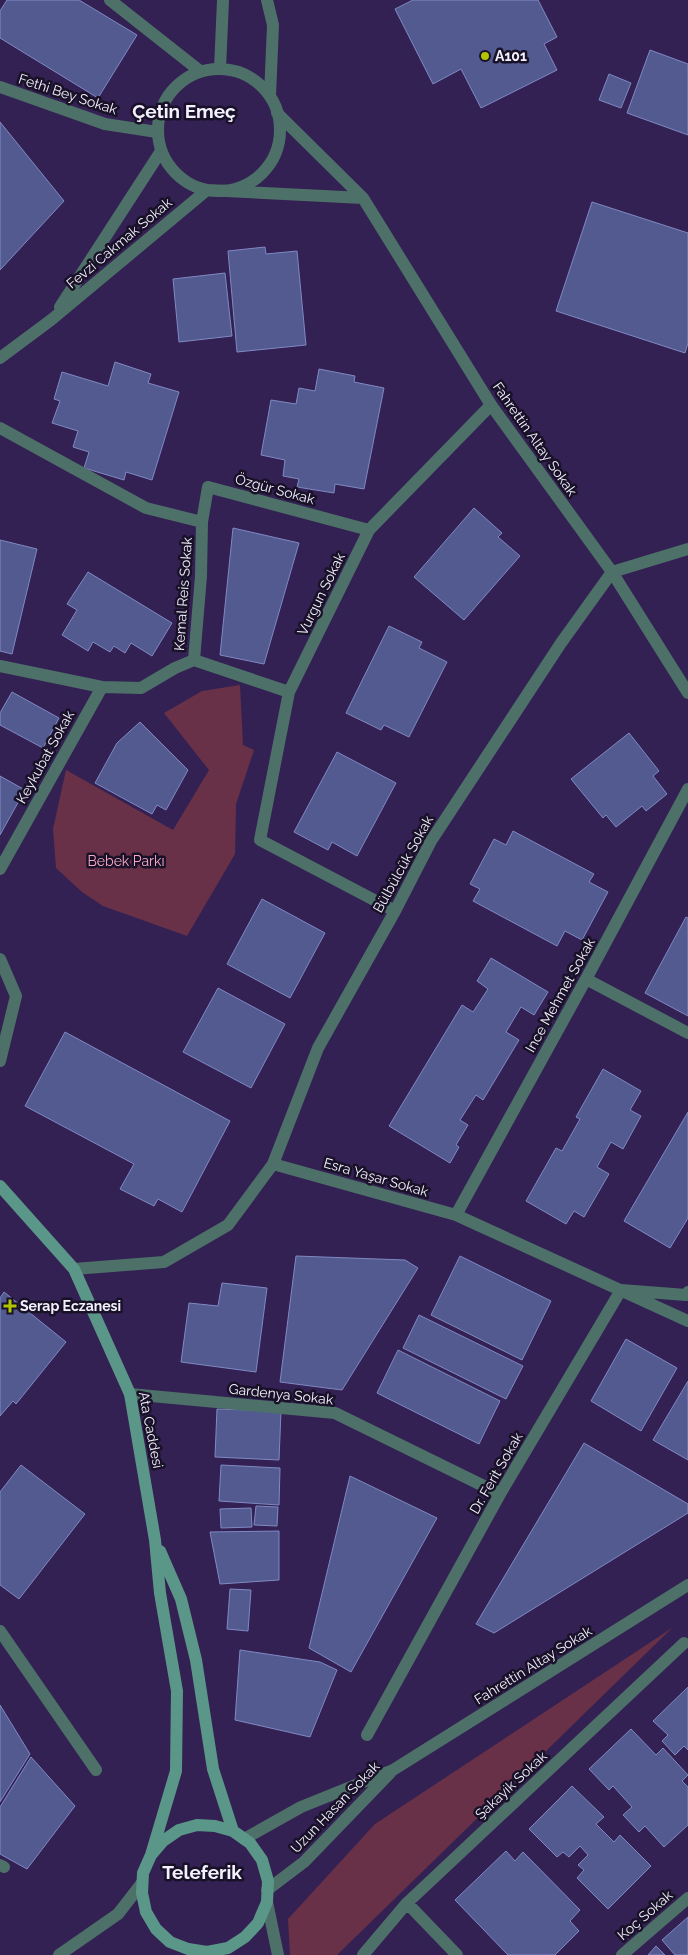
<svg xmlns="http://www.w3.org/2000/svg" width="688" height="1955" viewBox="0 0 688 1955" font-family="Raleway,sans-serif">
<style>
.green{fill:#693147}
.building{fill:#535a90;stroke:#8089c3}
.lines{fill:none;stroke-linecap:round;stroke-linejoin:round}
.minor{stroke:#4d7168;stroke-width:12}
.tertiary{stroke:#4d7168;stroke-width:12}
.secondary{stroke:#5b9788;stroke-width:12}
.poi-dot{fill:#b1c500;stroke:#181127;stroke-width:2}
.labels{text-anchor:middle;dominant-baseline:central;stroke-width:5;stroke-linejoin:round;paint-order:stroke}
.poi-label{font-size:14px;font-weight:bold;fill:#f4f1fe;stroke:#181127;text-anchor:start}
.street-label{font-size:14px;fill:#f4f1fe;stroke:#181127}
.park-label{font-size:14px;fill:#fbaac6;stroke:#181127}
.district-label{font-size:19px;font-weight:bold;fill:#f4f1fe;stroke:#181127}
</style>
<rect width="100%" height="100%" fill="#332153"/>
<path class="green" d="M240 685 243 745 254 750 236 804 235 854 187 936 103 906 82 892 56 868 53 829 66 770 173 830 209 770 164 713 202 691Z
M672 1628 337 1955H290L288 1919 375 1824Z"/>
<path class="building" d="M7 0H79L137 35 98 98 0 38V11Z
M413 0H538L557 37 544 44 557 70 481 108 461 69 433 84 395 9Z
M650 50 688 64V135L627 113Z
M609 74 631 83 621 108 599 100Z
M0 122 64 201 0 270Z
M592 202 688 233V343L685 353 556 311Z
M265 247 266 254 297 251 306 345 237 352 228 251Z
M225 273 232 336 179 342 173 279Z
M115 362 151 374 148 383 179 392 152 480 126 472 124 480 84 468 89 452 73 447 78 431 52 423 60 401 54 399 62 372 108 386Z
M319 369 355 376 354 382 384 388 364 489 335 484 334 493 297 487 299 479 283 476 285 460 261 455 271 400 296 404 299 388 315 391Z
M474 508 502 533 498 537 520 556 464 620 414 577Z
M233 528 299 543 264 664 220 655Z
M0 540 37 549 12 654 0 651Z
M88 572 172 623 152 656 131 643 125 653 114 646 110 652 93 642 88 651 62 635 77 610 67 604Z
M389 626 422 642 419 648 447 662 409 737 384 725 381 730 346 713Z
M12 692 59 718 43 748 0 725V713Z
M140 722 188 770 166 810 157 805 152 814 95 783 117 743Z
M629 733 659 771 653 776 667 794 646 811 642 806 616 827 606 815 603 818 571 779Z
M337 752 396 783 357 856 332 842 328 850 294 832Z
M0 776 25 790 0 835Z
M513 831 594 874 589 882 608 892 582 940 565 931 557 946 473 901 480 889 470 884 494 839 506 845Z
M262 899 325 933 290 998 227 964Z
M686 917 688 918V1016L645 993Z
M491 958 548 992 534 1015 521 1007 506 1032 519 1040 483 1100 476 1095 460 1120 468 1125 456 1145 459 1147 450 1163 389 1126 462 1005 473 1012 488 989 477 981Z
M218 988 285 1024 251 1088 183 1052Z
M65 1032 230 1121 182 1212 158 1199 154 1206 120 1189 134 1164 25 1106Z
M603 1069 641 1091 630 1110 641 1116 623 1149 611 1142 597 1167 609 1174 584 1217 574 1211 566 1224 526 1201 556 1148 562 1151 580 1119 576 1117Z
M688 1112V1218L670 1248 624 1221Z
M296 1256 405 1260 418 1268 342 1390 280 1382Z
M460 1256 551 1301 522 1360 431 1315Z
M222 1283 267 1288 256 1372 181 1362 189 1303 218 1306Z
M4 1292 66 1342 16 1404 13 1401 0 1416V1298Z
M419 1315 523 1366 506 1399 403 1348Z
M626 1339 677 1368 641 1431 591 1401Z
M398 1350 500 1401 479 1444 377 1393Z
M688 1381V1460L653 1440Z
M217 1409 281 1411 279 1460 215 1457Z
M584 1443 688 1504V1513L494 1633 476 1624Z
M21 1465 85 1514 19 1599 0 1585V1492Z
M221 1465 280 1468 279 1505 219 1501Z
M350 1476 437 1518 351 1672 309 1648Z
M256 1506 278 1507 277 1526 254 1525Z
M251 1508 252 1527 221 1528 220 1509Z
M279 1531V1580L220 1584 210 1532Z
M230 1589 251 1590 248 1631 227 1629Z
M240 1650 320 1662 337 1670 310 1737 235 1720Z
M688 1687V1750L684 1746 675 1755 662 1741 668 1735 653 1721Z
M0 1705 30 1754 0 1802Z
M631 1729 656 1755 663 1748 688 1775 682 1781 688 1787V1825L664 1847 645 1826 639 1832 623 1815 632 1807 613 1786 609 1790 589 1769Z
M31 1757 75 1806 27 1869 0 1854V1807Z
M572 1786 604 1817 596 1824 614 1842 620 1835 651 1866 608 1909 577 1878 584 1870 578 1865 588 1855 580 1846 569 1857 563 1852 557 1857 529 1829Z
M506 1851 515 1861 523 1852 580 1910 570 1921 579 1931 555 1955H508L455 1900Z
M688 1917V1955H675L662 1940Z
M656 1946 665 1955H648Z"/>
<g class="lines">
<path class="minor" d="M110 0 200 71
M0 87 105 124 157 132
M0 428 146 508 202 522 201 576 194 660 175 668 141 688 102 687 0 666
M202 522 208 487 369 530
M194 660 289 692
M0 869 102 687
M395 911 260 840 289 692 369 530 491 405
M0 959 16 996 0 1061
M586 979 688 1033
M273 1164 318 1048 395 911 431 841 561 643 612 572 688 549
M456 1215 586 979 688 789
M74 1269 164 1262 228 1225 273 1164 456 1215 688 1321
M130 1394 335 1413 500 1494
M0 1631 96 1770
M367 1735 500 1494 621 1290 686 1295 688 1292
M0 1865 4 1867
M407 1903 457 1955
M363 1955 407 1903 684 1643
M622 1955 688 1898"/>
<path class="tertiary" d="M267 0 273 25 270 96
M220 69 223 0
M158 130a61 61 0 1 1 122 0a61 61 0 1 1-122 0Z
M277 113 363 198 491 405 612 572 688 693
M60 307 161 151
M0 358 51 320 207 190 363 198
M244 1839 301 1807 393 1770 688 1585
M267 1890 304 1862 390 1773
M267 1902 278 1955
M59 1955 118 1914 142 1883"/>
<path class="secondary" d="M0 1186 74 1269 130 1394 155 1540 160 1593 177 1691 176 1771 151 1855 143 1873 142 1893 146 1912 156 1929 170 1942 188 1949 207 1952 228 1948 245 1937 258 1923 267 1902 268 1881 262 1860 250 1843 233 1831 215 1826 197 1825 179 1830 163 1841 151 1855
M160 1551 181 1599 196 1660 213 1769 233 1831"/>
</g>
<g class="poi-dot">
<circle cx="485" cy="56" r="5"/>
<path d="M7.5 1298.5h5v5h5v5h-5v5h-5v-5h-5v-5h5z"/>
</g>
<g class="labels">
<g class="poi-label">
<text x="495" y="56">A101</text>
<text x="20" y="1306">Serap Eczanesi</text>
</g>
<g class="street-label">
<text transform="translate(68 94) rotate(18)">Fethi Bey Sokak</text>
<text transform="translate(119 243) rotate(-40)">Fevzi Cakmak Sokak</text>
<text transform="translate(535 439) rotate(55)">Fahrettin Altay Sokak</text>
<text transform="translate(275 489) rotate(15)">Özgür Sokak</text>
<text transform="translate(183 594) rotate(-86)">Kemal Reis Sokak</text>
<text transform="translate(321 594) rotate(-64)">Vurgun Sokak</text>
<text transform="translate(45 757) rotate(-61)">Keykubat Sokak</text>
<text transform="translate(403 864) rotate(-61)">Bülbülcük Sokak</text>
<text transform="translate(560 995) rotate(-61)">Ince Mehmet Sokak</text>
<text transform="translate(376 1177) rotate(16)">Esra Yaşar Sokak</text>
<text transform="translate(281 1394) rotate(6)">Gardenya Sokak</text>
<text transform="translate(151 1430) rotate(79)">Ata Caddesi</text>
<text transform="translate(496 1473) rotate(-60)">Dr. Ferit Sokak</text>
<text transform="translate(533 1665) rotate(-32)">Fahrettin Altay Sokak</text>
<text transform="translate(511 1785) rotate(-43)">Şakayik Sokak</text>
<text transform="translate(335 1807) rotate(-46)">Uzun Hasan Sokak</text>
<text transform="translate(645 1915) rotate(-41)">Koç Sokak</text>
</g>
<g class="park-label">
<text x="126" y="861">Bebek Parkı</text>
</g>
<g class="district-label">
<text x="184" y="111">Çetin Emeç</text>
<text x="202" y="1872">Teleferik</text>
</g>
</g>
</svg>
